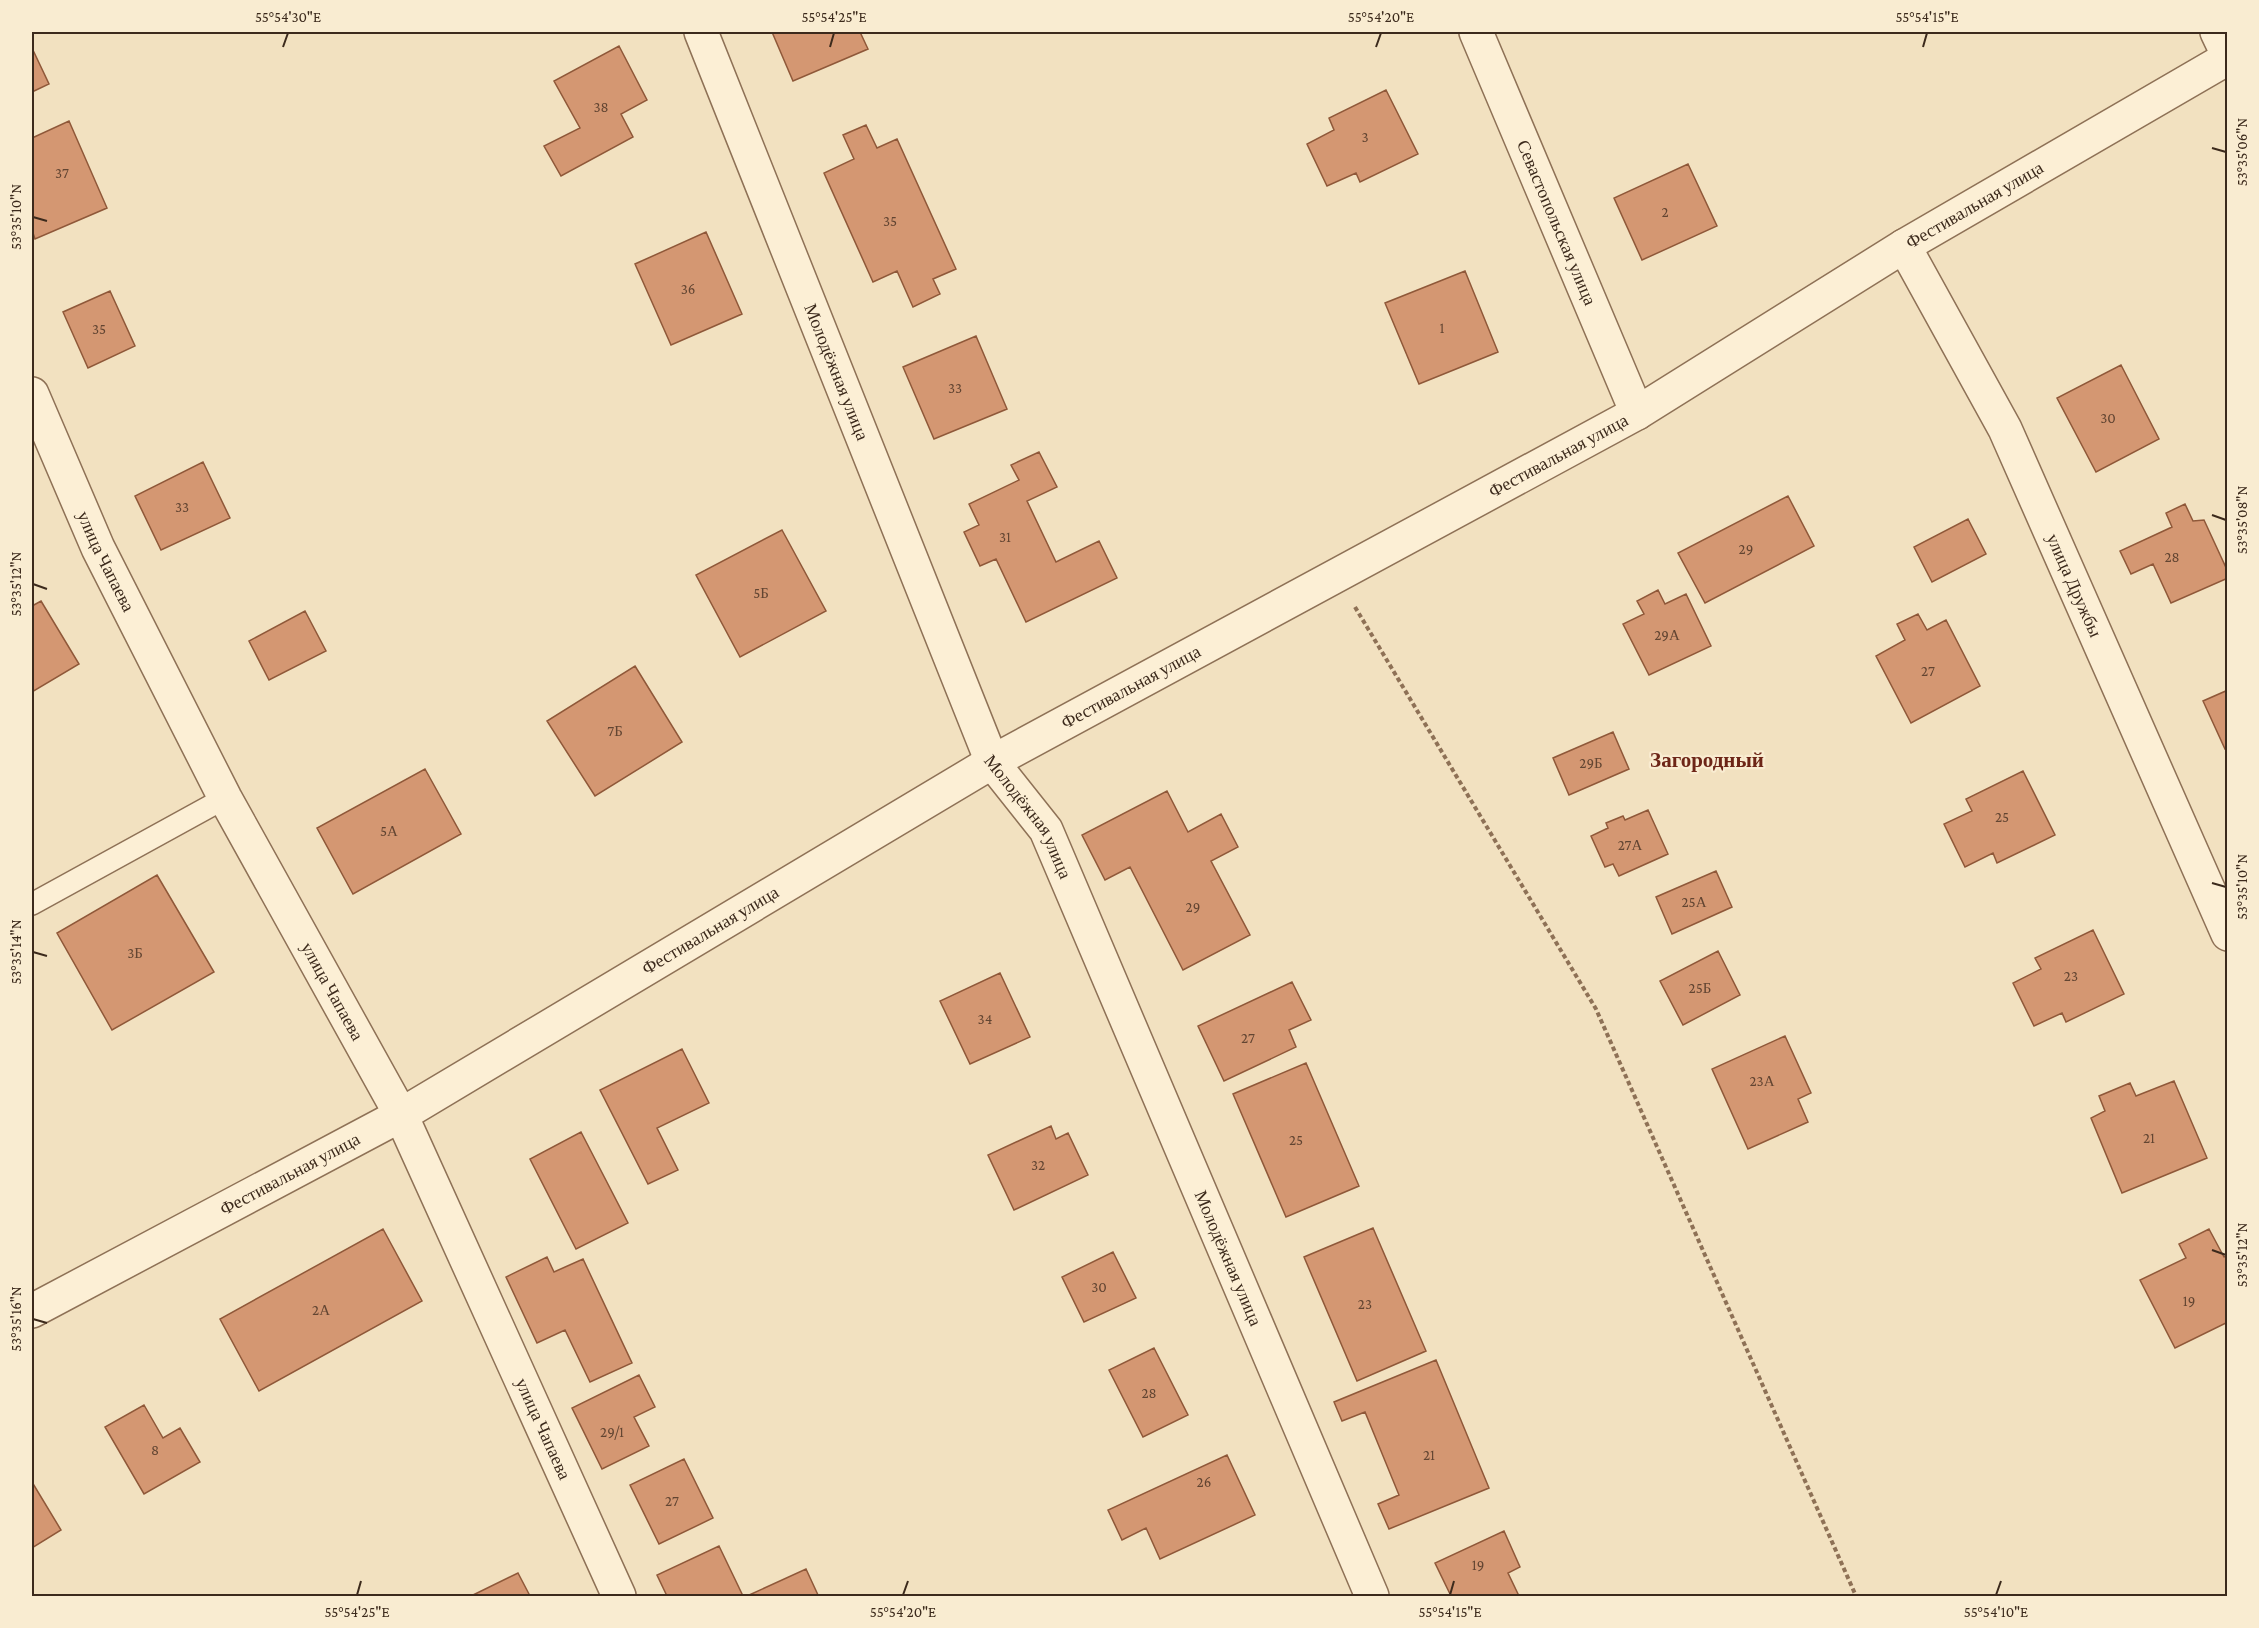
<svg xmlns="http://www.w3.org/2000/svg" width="2259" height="1628" viewBox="0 0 2259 1628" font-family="'Crimson Pro',serif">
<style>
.building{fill:#d49772;stroke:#8f5839;stroke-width:1.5}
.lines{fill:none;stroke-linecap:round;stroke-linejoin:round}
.service-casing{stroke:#8e7156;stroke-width:24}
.minor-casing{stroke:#8e7156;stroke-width:36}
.tertiary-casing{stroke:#8e7156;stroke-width:36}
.path{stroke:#8e7156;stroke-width:4;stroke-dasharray:4.5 3;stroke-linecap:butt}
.service{stroke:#fcefd5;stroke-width:21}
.minor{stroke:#fcefd5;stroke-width:33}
.tertiary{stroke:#fcefd5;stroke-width:33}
.ticks{fill:none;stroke:#3c2a1c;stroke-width:2}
.labels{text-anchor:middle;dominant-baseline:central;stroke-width:4.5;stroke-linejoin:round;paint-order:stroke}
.number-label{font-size:15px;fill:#624532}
.street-label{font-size:18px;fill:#3c2a1c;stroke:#f9ecd1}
.quarter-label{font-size:21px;font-weight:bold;fill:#6d2517;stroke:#f9ecd1}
.neatline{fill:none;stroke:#3c2a1c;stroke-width:2}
.ticks-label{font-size:15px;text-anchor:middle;fill:#3c2a1c}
</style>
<rect width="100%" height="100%" fill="#f2e1c0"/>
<path class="building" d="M772 32H860L868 49 793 81Z
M619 46 647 100 621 114 633 137 561 176 544 146 580 128 554 81Z
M32 48 49 84 32 92Z
M1386 90 1418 154 1360 182 1356 173 1327 186 1307 144 1334 130 1329 118Z
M69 121 107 208 35 239 32 230V138Z
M866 125 877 148 897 139 956 269 933 279 940 294 913 307 897 271 873 282 824 173 854 159 843 135Z
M1688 164 1717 226 1642 260 1614 198Z
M706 232 742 314 671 345 635 264Z
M1465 271 1498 352 1419 384 1385 303Z
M110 291 135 346 88 368 63 312Z
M976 336 1007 409 934 439 903 367Z
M2121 365 2159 439 2096 472 2057 398Z
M1039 452 1057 487 1027 501 1056 562 1099 541 1117 578 1026 622 996 559 980 566 964 532 979 525 969 504 1019 480 1011 465Z
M203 462 230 518 161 550 135 496Z
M1788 496 1814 546 1705 603 1678 553Z
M2185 504 2193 521 2204 520 2228 572V578L2171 603 2153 564 2131 574 2120 551 2172 527 2166 513Z
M1968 519 1986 554 1932 582 1914 547Z
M782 530 826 611 740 657 696 575Z
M1658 590 1665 604 1686 594 1711 646 1649 675 1623 624 1644 614 1637 601Z
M41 601 79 664 32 692V606Z
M305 611 326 651 269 680 249 641Z
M1918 614 1927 630 1946 620 1980 686 1911 723 1876 656 1905 640 1897 624Z
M635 666 682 742 595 796 547 721Z
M2228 690V748L2225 749 2203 701Z
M1613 732 1629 769 1569 795 1553 758Z
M425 769 461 834 353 894 317 828Z
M2023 771 2055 835 1997 863 1993 853 1965 867 1944 824 1972 811 1966 799Z
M1167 791 1188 832 1221 814 1238 847 1211 861 1250 935 1183 970 1130 867 1105 880 1082 835Z
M1648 810 1668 854 1619 876 1613 864 1605 867 1591 836 1608 828 1606 823 1623 816 1625 820Z
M1716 871 1732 907 1672 934 1656 897Z
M157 875 214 972 112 1030 57 933Z
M2093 930 2124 994 2066 1022 2062 1013 2034 1026 2013 983 2041 969 2035 958Z
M1718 951 1740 995 1683 1025 1660 981Z
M1000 973 1030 1037 970 1064 940 1001Z
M1292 982 1311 1020 1289 1030 1296 1047 1224 1081 1198 1026Z
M1785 1036 1811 1093 1798 1099 1808 1122 1748 1149 1712 1069Z
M682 1049 709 1103 657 1128 678 1170 648 1184 600 1090Z
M1306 1063 1359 1186 1286 1217 1233 1094Z
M2174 1081 2207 1158 2122 1193 2091 1118 2105 1111 2099 1096 2130 1083 2136 1096Z
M1051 1126 1056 1139 1068 1133 1088 1175 1014 1210 988 1155Z
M581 1132 628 1223 576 1249 530 1159Z
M1373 1228 1426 1351 1357 1381 1304 1257Z
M383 1229 422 1301 259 1391 220 1319Z
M2209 1229 2224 1257 2228 1256V1322L2175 1348 2140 1280 2186 1258 2179 1244Z
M1113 1252 1136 1298 1084 1322 1062 1277Z
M547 1257 554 1272 583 1259 632 1363 590 1382 565 1330 537 1343 506 1277Z
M1154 1348 1188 1415 1143 1437 1109 1370Z
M1436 1360 1489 1488 1389 1529 1378 1504 1399 1495 1365 1412 1342 1421 1334 1402Z
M639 1375 655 1407 634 1417 649 1446 602 1469 572 1408Z
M144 1405 163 1438 180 1428 200 1462 144 1494 105 1427Z
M1227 1455 1255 1515 1160 1559 1146 1528 1122 1540 1108 1510Z
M684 1459 713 1518 659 1544 630 1485Z
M32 1482 61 1530 32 1548Z
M1504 1531 1520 1567 1508 1573 1519 1596H1451L1435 1563Z
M719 1546 743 1596H667L657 1575Z
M806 1569 818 1595 747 1596Z
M518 1573 530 1596H471Z"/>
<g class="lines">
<g class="service-casing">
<path id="service" d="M32 904 225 798"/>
</g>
<g class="minor-casing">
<g id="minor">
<path id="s1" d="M701 32 992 762 1046 830 1372 1596"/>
<path id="s2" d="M1476 32 1637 413"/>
<path d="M2217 32 2228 55"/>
<path id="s3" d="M1904 246 2005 429 2228 934"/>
<path id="s4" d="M32 394 98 548 225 798 401 1115 619 1596"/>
</g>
</g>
<g class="tertiary-casing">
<g id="tertiary">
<path id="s5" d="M32 1311 401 1115 992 762 1637 413 1904 246 2228 58"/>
</g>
</g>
<path class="path" d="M1355 607 1596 1009 1856 1596"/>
<use href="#service" class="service"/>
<use href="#minor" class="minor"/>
<use href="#tertiary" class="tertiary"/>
</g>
<path class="ticks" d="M283 47 288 33M830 47 834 33M1376 47 1381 33M1923 47 1927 33M2212 148 2226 152M33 217 47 221M2212 515 2226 520M33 584 47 589M2212 883 2226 887M33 952 47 956M2212 1250 2226 1255M33 1319 47 1323M357 1595 361 1581M903 1595 908 1581M1450 1595 1454 1581M1996 1595 2001 1581"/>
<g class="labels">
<g class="number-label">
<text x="601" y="107">38</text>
<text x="1365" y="137">3</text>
<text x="62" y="173">37</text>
<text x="1665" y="212">2</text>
<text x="890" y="221">35</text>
<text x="688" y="289">36</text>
<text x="1442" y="328">1</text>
<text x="99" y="329">35</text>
<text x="955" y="388">33</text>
<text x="2108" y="418">30</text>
<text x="182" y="507">33</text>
<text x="1005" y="537">31</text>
<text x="1746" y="549">29</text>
<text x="2172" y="557">28</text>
<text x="761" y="593">5Б</text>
<text x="1667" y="635">29А</text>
<text x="1928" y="671">27</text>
<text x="615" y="731">7Б</text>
<text x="1591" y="763">29Б</text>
<text x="2002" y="817">25</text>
<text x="389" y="831">5А</text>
<text x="1630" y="845">27А</text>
<text x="1694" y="902">25А</text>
<text x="1193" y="907">29</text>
<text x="135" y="953">3Б</text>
<text x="2071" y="976">23</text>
<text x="1700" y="988">25Б</text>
<text x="985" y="1019">34</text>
<text x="1248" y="1038">27</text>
<text x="1762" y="1081">23А</text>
<text x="2149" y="1138">21</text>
<text x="1296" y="1140">25</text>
<text x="1038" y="1165">32</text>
<text x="1099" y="1287">30</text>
<text x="2189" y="1301">19</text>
<text x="1365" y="1304">23</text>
<text x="321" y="1310">2А</text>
<text x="1149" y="1393">28</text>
<text x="612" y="1432">29/1</text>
<text x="155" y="1450">8</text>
<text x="1429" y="1455">21</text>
<text x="1204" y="1482">26</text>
<text x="672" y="1501">27</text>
<text x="1478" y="1565">19</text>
</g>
<g class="street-label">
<text stroke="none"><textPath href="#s5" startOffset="2236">Фестивальная улица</textPath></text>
<text stroke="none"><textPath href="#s2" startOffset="207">Севастопольская улица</textPath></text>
<text stroke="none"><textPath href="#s1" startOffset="366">Молодёжная улица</textPath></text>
<text stroke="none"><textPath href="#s5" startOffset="1750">Фестивальная улица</textPath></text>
<text stroke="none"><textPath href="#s4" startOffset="183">улица Чапаева</textPath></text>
<text stroke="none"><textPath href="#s3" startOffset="380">улица Дружбы</textPath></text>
<text stroke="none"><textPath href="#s5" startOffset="1264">Фестивальная улица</textPath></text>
<text stroke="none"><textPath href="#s1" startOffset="852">Молодёжная улица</textPath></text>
<text stroke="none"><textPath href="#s5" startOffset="778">Фестивальная улица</textPath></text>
<text stroke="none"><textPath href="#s4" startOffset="669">улица Чапаева</textPath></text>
<text stroke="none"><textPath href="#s5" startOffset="292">Фестивальная улица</textPath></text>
<text stroke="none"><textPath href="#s1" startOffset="1338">Молодёжная улица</textPath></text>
<text stroke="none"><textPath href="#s4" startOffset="1155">улица Чапаева</textPath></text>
</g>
<g class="quarter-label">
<text x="1707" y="760">Загородный</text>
</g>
</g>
<rect width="2259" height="1628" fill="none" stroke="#f9ecd1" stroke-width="66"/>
<rect x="33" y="33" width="2193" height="1562" class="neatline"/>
<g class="ticks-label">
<text x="288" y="22">55°54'30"E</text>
<text x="834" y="22">55°54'25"E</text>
<text x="1381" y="22">55°54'20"E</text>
<text x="1927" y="22">55°54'15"E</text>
<text transform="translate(2242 152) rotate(-90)" y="5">53°35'06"N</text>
<text transform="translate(16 217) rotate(-90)" y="5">53°35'10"N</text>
<text transform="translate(2242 520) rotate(-90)" y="5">53°35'08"N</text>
<text transform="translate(16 584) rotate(-90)" y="5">53°35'12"N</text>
<text transform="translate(2242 887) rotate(-90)" y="5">53°35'10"N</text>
<text transform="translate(16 952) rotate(-90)" y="5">53°35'14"N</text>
<text transform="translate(2242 1255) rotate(-90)" y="5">53°35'12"N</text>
<text transform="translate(16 1319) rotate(-90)" y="5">53°35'16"N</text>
<text x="357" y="1617">55°54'25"E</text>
<text x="903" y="1617">55°54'20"E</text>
<text x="1450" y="1617">55°54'15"E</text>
<text x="1996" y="1617">55°54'10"E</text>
</g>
</svg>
